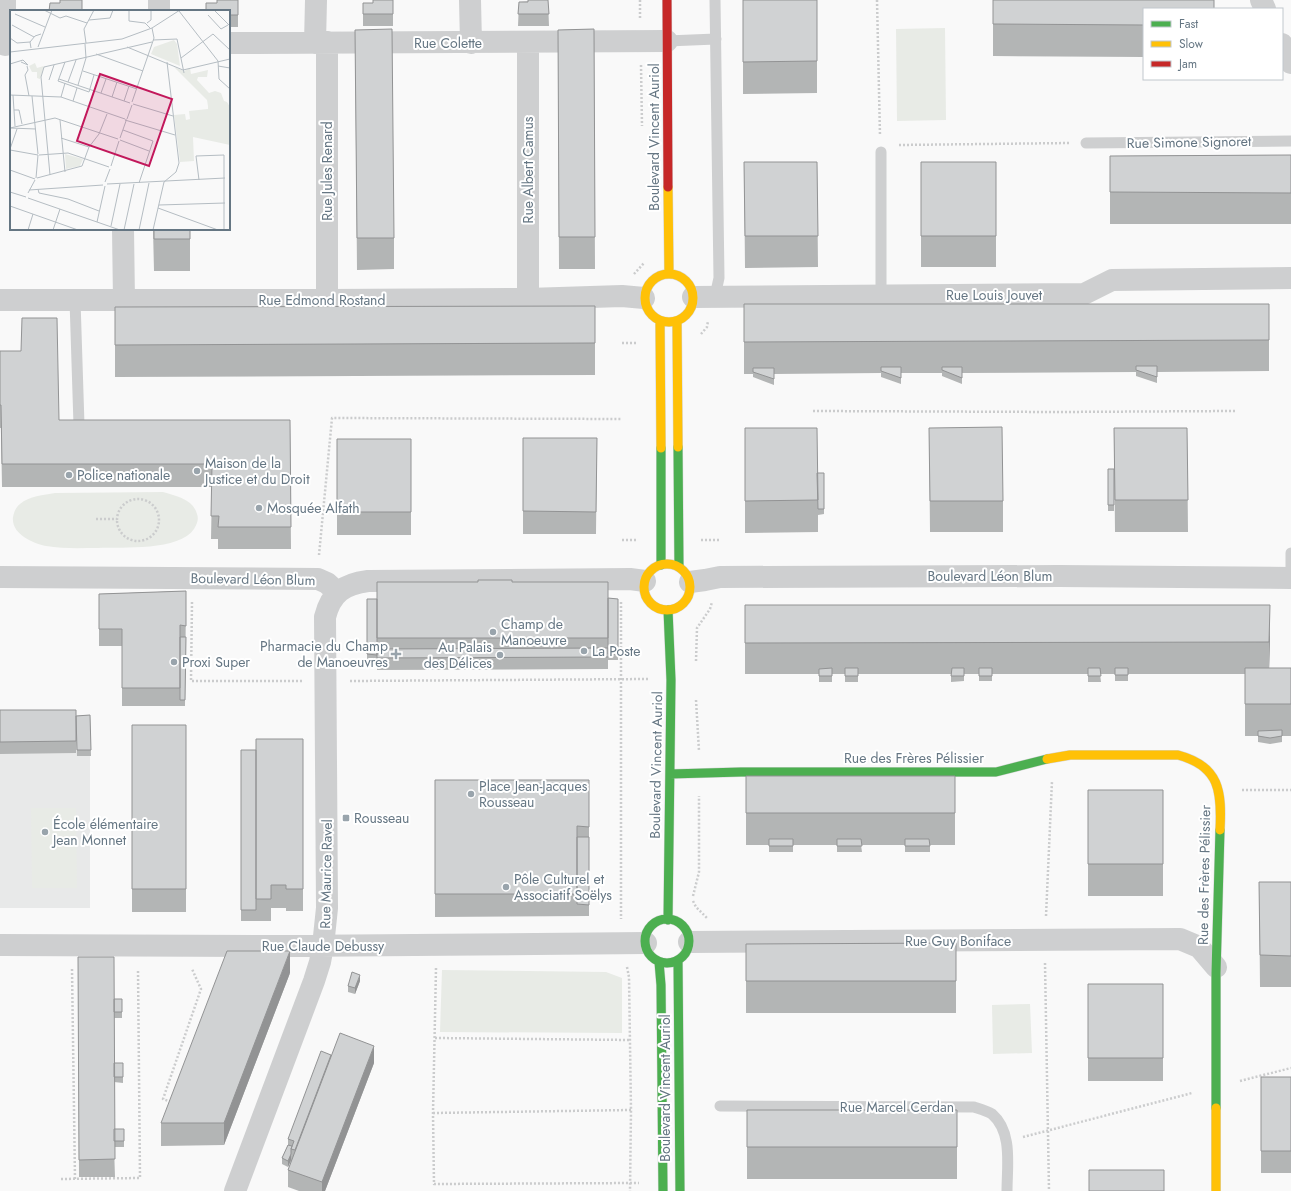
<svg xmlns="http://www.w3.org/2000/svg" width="1291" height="1191" viewBox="0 0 1291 1191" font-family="Jost,sans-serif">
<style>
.built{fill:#e8e9e9}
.green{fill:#e8ebe6}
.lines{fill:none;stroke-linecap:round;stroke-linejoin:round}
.fast-casing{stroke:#d5d6d7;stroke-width:10}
.slow-casing{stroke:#d5d6d7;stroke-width:10}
.jam-casing{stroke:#d5d6d7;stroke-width:10}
.path{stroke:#cbcccd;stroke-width:2.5;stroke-dasharray:2 2;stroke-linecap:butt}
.lane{stroke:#cecfd0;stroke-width:11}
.street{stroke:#cecfd0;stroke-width:22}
.fast{stroke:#4caf50;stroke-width:9}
.slow{stroke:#ffc107;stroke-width:9}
.jam{stroke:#c62828;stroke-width:9}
.wall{fill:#b3b5b5}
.shaded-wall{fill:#929394}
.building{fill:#d0d2d3;stroke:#929394}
.poi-dot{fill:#99a4ac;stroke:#fff;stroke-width:1.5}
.labels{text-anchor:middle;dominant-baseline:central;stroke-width:4;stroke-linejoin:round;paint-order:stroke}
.street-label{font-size:14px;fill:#657683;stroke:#fff}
.poi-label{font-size:14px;fill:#657683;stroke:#fff;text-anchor:start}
.inset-road{fill:none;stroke:#b5bdc3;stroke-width:1}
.view{fill:#c2185b;fill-opacity:0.15;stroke:#c2185b;stroke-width:2}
.inset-edge{fill:none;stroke:#657683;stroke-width:2}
</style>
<rect width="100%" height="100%" fill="#f9f9f9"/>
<path class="built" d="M90 721V908H0V722Z"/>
<path class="green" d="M945 28 946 120 897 121 896 29Z
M163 492C176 496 193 499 197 514 199 519 197 524 194 529 180 551 122 547 98 548 81 548 63 549 46 546 33 543 11 534 13 517 14 512 16 507 20 504 29 496 44 495 55 493Z
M31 808H76L77 888H32Z
M442 970 606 972 622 978V1033L440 1032Z
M1030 1004 1032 1053 993 1054 992 1005Z"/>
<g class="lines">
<g class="fast-casing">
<path id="fast" d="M678 447 679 567
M661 448V565
M668 610 671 680 668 920
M670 774 741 772H996L1047 759
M645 941a22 22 0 1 1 44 0a22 22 0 1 1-44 0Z
M678 960 680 1191
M659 962 661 985 663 1191
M1216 1108V973L1220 830"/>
</g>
<g class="slow-casing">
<path id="slow" d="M668 187 669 274
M645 298a24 24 0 1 1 48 0a24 24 0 1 1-48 0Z
M660 321 661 448
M677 321 678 447
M644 587a23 23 0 1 1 46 0a23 23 0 1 1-46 0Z
M1047 759 1070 755H1178C1220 766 1222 792 1220 830
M1216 1191V1108"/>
</g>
<g class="jam-casing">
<path id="jam" d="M667 0 668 187"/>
</g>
<path class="path" d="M877 0 880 136
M640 18V0
M641 65 642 126
M899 145 1070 143
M634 274 644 263
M701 334 707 327 708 321
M622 343H638
M813 411 1058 412 1235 411
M117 520a21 21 0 1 1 42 0a21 21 0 1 1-42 0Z
M96 519H117
M622 540H638
M701 540H719
M319 555 332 418 622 419
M192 602 191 681H303
M621 602V919
M696 661 697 628 710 609 712 602
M350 681 649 679
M696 700 699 751
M1242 790H1291
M693 896 699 872V796
M693 901 696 907 707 918
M1046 916 1052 781
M1045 963 1049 1191
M627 967 629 977 631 1110 630 1191
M436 968 433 1113 434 1184 639 1183
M72 969 75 1179
M435 1038 630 1040
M1240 1081 1291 1068
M171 1102 163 1099 201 989 192 969
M433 1113 631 1110
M1023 1137 1192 1093
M61 1179 140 1178 138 970"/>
<path class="lane" d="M667 41 716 39
M1086 143 1291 141
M881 152V295
M715 296 719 278 715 0
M75 300 79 425
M1291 578V553
M720 1106 974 1107C980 1109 987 1111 992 1114 1013 1132 1007 1166 1007 1191"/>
<path class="street" d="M5 0V45
M470 0 471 43
M1261 0 1265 9
M159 11V0
M327 42V300
M528 42V299
M229 43 667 41
M315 43 316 0
M1282 44 1291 63
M123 229 124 301
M693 297 1084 294 1112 280 1291 278
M0 300H327L528 299 622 296 644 298
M0 577 318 579 327 583 337 592
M690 582 705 580 720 577 1059 576 1291 578
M689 942 1180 939 1199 947 1216 967
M0 945 287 946 646 943
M235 1191 314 981 320 962 323 946 327 908 325 617C331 593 344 584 368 581L630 579 645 581"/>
<use href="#fast" class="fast"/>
<use href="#slow" class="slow"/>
<use href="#jam" class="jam"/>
</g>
<path class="wall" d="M238 0V27H229V11L217 3Z
M393 0V26H363V3H373Z
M548 0 549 26H518L519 2Z
M743 0H817V93L743 94Z
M993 0 1144 9V57L993 56Z
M594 29 595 269H559L558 30Z
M355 30 394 238V269L357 270Z
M1291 155V224H1110V156Z
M744 162H817L818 267 745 268Z
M921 162H996V267H921Z
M153 229H190V271H154Z
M744 304H1269V371L1157 372V383L1136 376V372L962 373V384L942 376V373H901V384L881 377V373L774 374V385L753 377V374H744Z
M595 306V375L115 377V307Z
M0 351 59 420H290L291 549H218V539H211L212 487H2L1 428H0Z
M745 428 817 473H824V514L818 515V532L745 533Z
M929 428 1003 501V532H930Z
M1114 428H1187L1188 532H1115Z
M523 438H597L596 534H523Z
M337 439H411V535H337Z
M1108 469H1114V511H1108Z
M512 582 608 598 618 599V660H608V669L377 670V660H367V599H377Z
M186 591 185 706H122V646H99V594Z
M745 605 1270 636 1269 668H1291V736H1282V742L1270 744 1258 742V736H1245V674H1128V681H1115V674H1100L1101 682H1088V674H992V681H979V674H964V681L951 682V674H858V682H845V674H832V682H819V674H745Z
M0 710H76V753L0 754Z
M90 715 91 756H77L76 716Z
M132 725H186V912H132Z
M303 739V911H286V908H271V921H241V750H256Z
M746 776H955V845H930V852H905V845H861L862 852H837V845H793V852H769V845H746Z
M435 780H589V916L435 917Z
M1088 790H1163V896H1088Z
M1259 882H1291V987H1260Z
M956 943V1013H746V944Z
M78 957 114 999H122V1018H114V1063H123V1083L114 1082V1129L124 1141V1147H114L115 1177H79Z
M290 973 224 1145 161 1146V1123Z
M360 981 355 994 348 992V986Z
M1088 984H1163V1081H1088Z
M331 1055 374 1063 325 1191H299L288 1187V1170L291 1161 288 1167 282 1164V1158L288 1145V1139Z
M1261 1077H1291V1173H1261Z
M747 1110H957V1179H747Z"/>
<path class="shaded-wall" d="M1270 605V636L1269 674V642Z
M290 951V973L224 1145V1123Z
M360 975V981L355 994V988Z
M374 1046V1063L325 1191H322V1182Z
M291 1154V1160L288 1167V1161Z"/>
<path class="building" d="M60 0H82V11H49L50 3H60Z
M217 0H238V15H229V11H206V3H217Z
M373 0H393V14H363V3H373Z
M528 0H548L549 14H518L519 2H528Z
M743 0H817V61L743 62Z
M993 0H1214V9H1144V25L993 24Z
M392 29 394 238H357L355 30Z
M594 29 595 237H559L558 30Z
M1291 155V193L1110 192V156Z
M744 162H817L818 236H745Z
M921 162H996V236H921Z
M154 229H190V239H154Z
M744 304H1269V340L744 342Z
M595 306V343L115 345V307Z
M22 318H57L59 420H290L291 527H218L219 516H211L212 464H2L1 405H0V351H21Z
M1136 366H1157V377L1136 370Z
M881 367H901V378L881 371Z
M942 367H962V378L942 370Z
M753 368H774V379L753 372Z
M1002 427 1003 501H930L929 428Z
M745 428H817L818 500 745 501Z
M1114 428H1187L1188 500H1115Z
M523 438H597L596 512 523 511Z
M337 439H411V512H337Z
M1108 469H1114V505H1108Z
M817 473H824V509H818Z
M478 580H512V582H608V638H377V582H478Z
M186 591V626L180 625V688H122V629H99V594Z
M608 598 618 599V654H608Z
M367 599H377V655L367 654Z
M745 605H1270L1269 642 745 643Z
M180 637H186L185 700H180Z
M608 648V657L377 658V649Z
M832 668V676H819V669Z
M845 668H858V676H845Z
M952 668H964V676H951Z
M979 668H992V676H979Z
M1088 668H1100L1101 676H1088Z
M1115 668H1128V675H1115Z
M1245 668H1291V704H1245Z
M0 710H76V741L0 742Z
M90 715 91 750H77L76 716Z
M132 725H186V889H132Z
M1282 730V736L1270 738 1258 736V731Z
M256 739H303V889H286V885H271V899H256Z
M241 750H256V910H241Z
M746 776H955V813H746Z
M435 780H589V827L577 826V894H435Z
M1088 790H1163V864H1088Z
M577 837H589V905L577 904Z
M769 839H793V846H769Z
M837 839H861L862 846H837Z
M905 839H929L930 846H905Z
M1259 882H1291V956L1260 955Z
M956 943V981H746V944Z
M227 951H290L224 1123H161Z
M78 957H114L115 1159 79 1160Z
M352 972 360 975 355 988 348 986Z
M1088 984H1163V1058H1088Z
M114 999H122V1012H114Z
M340 1033 374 1046 322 1182 288 1170Z
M321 1051 331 1055 295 1150 291 1149 294 1141 288 1139Z
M114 1063H123V1077H114Z
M1261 1077H1291V1151H1261Z
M747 1110H957V1147H747Z
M114 1129H124V1141H114Z
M288 1145 292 1146 291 1149V1154L288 1161 282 1158Z
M1089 1170H1164V1191H1089Z"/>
<g class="poi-dot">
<circle cx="197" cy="471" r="4"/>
<circle cx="69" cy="475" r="4"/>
<circle cx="259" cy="508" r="4"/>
<circle cx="493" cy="632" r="4"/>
<circle cx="584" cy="651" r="4"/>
<path d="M394 648h4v4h4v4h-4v4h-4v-4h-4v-4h4z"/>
<circle cx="500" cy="655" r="4"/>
<circle cx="174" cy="662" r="4"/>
<circle cx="471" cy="794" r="4"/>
<rect x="342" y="814" width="8" height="8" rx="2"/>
<circle cx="45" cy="832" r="4"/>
<circle cx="506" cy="887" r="4"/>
</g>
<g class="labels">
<g class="street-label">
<text x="448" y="43">Rue Colette</text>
<text transform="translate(654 137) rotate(-90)">Boulevard Vincent Auriol</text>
<text transform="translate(1189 142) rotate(-1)">Rue Simone Signoret</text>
<text transform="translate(528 170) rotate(-90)">Rue Albert Camus</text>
<text transform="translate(327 171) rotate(-90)">Rue Jules Renard</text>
<text x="994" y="295">Rue Louis Jouvet</text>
<text x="322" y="300">Rue Edmond Rostand</text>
<text x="990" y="576">Boulevard Léon Blum</text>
<text transform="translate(253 579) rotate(1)">Boulevard Léon Blum</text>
<text x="914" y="758">Rue des Frères Pélissier</text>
<text transform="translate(656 765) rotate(-89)">Boulevard Vincent Auriol</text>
<text transform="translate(326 874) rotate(-89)">Rue Maurice Ravel</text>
<text transform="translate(1204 875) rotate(-89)">Rue des Frères Pélissier</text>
<text x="958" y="941">Rue Guy Boniface</text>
<text x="323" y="946">Rue Claude Debussy</text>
<text transform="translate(665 1088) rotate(-90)">Boulevard Vincent Auriol</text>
<text x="897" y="1107">Rue Marcel Cerdan</text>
</g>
<g class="poi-label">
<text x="205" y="463">Maison de la<tspan x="205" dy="16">Justice et du Droit</tspan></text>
<text x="77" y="475">Police nationale</text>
<text x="267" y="508">Mosquée Alfath</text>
<text x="501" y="624">Champ de<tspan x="501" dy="16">Manoeuvre</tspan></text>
<text x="388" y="646" text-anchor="end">Pharmacie du Champ<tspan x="388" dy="16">de Manoeuvres</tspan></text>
<text x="492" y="647" text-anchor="end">Au Palais<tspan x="492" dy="16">des Délices</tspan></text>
<text x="592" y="651">La Poste</text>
<text x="182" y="662">Proxi Super</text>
<text x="479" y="786">Place Jean-Jacques<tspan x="479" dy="16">Rousseau</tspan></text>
<text x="354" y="818">Rousseau</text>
<text x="53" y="824">École élémentaire<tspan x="53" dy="16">Jean Monnet</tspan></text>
<text x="514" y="879">Pôle Culturel et<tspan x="514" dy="16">Associatif Soëlys</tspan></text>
</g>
</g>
<g transform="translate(10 10)">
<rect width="220" height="220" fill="#f9f9f9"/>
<path d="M164 30 167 34 170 56 141 44 144 37ZM25 53 27 58 34 56 30 69 27 68V62H22L19 56ZM164 57 174 61 180 58 181 64 198 60 197 67H188L187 70 199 83 205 81 211 83 214 91 217 92 220 97V135L183 127 184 151 170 152 164 105 175 104 176 110 180 109 179 101 198 99V96L197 90ZM55 144 73 149 70 156 56 159Z" fill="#e8ebe6"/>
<path class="inset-road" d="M34 0 50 8 56 6 77 13M119 0V11L135 13 140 18M204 0 220 16M169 1 208 51 209 69 220 79M5 4 35 17M198 5 211 19 218 15M79 10 100 8 103 0M137 13 141 10V0M2 15 24 27M0 28 7 33 20 32M143 30 167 29 174 63M76 33 74 19 84 0M28 37 42 0M117 37 173 60 220 49M21 38 20 32 25 26 31 24M0 42 112 29 142 18 170 0M86 44 133 61M171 48 203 24 220 40M55 52 48 71 79 82 84 65M0 54 13 50 18 55 11 52M17 56 18 60 15 65 19 86M208 56 220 58M73 61 127 79M49 69 120 93M39 70 44 55M58 72 66 50M68 75 76 48 75 34M91 83 96 69M0 85 51 87 115 109M3 85 5 116M22 86 28 144M51 87 55 73M102 87 107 72M63 91 67 78M114 91 119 76M122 92 144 28 142 18M123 94 163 106M4 100H9L12 114M117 109 122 95M50 110 55 162M117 110H115L165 125M0 118 45 108 108 129M0 118 26 119M113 120 143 131 129 173M51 128 79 137M110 128 116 111M110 130 139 141M0 139 7 119M0 140 28 145M29 145 58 143 99 157M101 156 109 131M0 160 25 169M40 165 31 67 34 57 142 32M26 168 28 145M27 168 72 156 79 137 89 124 97 104M189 170 186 146 214 145V220M95 172 100 159M154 172 166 162 169 153 157 52M97 174 215 168M28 179 29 183 58 189 89 201M19 180 93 175M0 182 16 187M18 183 25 170M18 188 110 220M149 195 215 193M0 196 68 220M148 198 208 220M87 212 95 176M101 216 110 174M18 220 23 204M43 220 50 199M114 220 124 174M129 220 139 173M143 220 154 172"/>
<path class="view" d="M90 64 162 89 139 156 67 131Z"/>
<rect width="220" height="220" class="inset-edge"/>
</g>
<rect x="1143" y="8" width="140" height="72" fill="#ffffff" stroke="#c1c8cd"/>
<rect x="1151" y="21" width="20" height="6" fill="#4caf50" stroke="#c1c8cd"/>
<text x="1179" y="28" font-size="12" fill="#657683">Fast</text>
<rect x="1151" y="41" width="20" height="6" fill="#ffc107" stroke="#c1c8cd"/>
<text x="1179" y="48" font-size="12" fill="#657683">Slow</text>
<rect x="1151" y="61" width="20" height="6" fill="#c62828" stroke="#c1c8cd"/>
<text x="1179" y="68" font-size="12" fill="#657683">Jam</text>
</svg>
